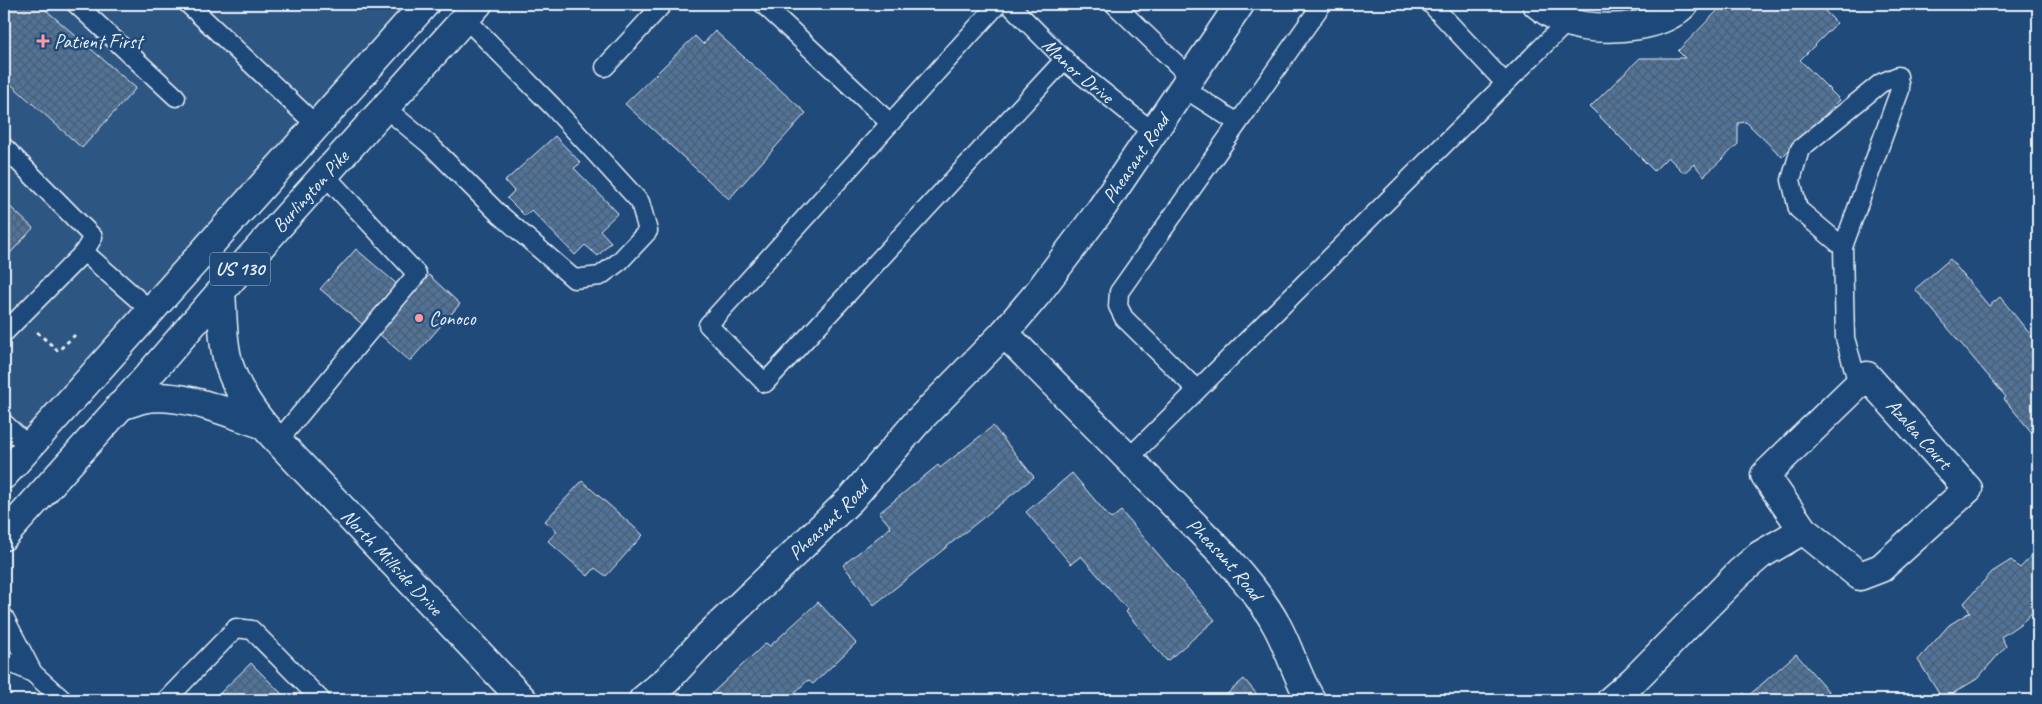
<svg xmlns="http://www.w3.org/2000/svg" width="2042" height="704" viewBox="0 0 2042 704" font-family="Caveat,sans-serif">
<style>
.built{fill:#2e5683}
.building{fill:url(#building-cross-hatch);stroke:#e8f1f8}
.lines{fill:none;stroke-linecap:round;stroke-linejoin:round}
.lane-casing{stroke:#e8f1f8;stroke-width:21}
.street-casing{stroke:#e8f1f8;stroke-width:31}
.highway-casing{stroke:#e8f1f8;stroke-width:31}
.path{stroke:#e8f1f8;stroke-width:3;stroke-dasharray:4 4;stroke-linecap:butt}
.lane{stroke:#1f4a7a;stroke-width:18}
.street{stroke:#1f4a7a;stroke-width:28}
.highway{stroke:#1f4a7a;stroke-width:28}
.poi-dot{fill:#ff9aa2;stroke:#1f4a7a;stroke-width:2}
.labels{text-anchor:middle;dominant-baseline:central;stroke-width:5;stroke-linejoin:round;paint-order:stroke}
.shield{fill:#1f4a7a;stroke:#acbfd2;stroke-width:1}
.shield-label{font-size:19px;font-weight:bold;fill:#e8f1f8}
.poi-label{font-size:20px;fill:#e8f1f8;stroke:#1f4a7a;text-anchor:start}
.street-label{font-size:20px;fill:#e8f1f8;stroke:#1f4a7a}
</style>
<defs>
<pattern id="building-cross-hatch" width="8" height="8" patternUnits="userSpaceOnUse" patternTransform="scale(1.25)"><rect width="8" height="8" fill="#517399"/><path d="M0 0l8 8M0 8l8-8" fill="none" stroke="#4c5e72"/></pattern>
</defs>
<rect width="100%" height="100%" fill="#1f4a7a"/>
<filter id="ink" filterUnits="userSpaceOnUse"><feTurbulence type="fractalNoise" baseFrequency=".02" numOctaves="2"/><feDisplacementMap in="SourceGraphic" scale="10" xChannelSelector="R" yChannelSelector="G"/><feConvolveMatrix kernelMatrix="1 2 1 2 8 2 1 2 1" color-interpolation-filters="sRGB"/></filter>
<g filter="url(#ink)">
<path class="built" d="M4 4H425L4 475Z"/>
<path class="building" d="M4 4H39L136 88 82 148 4 78Z
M1724 4H1818L1837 23 1800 60 1840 100 1782 157 1746 122 1738 123V144L1704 176 1694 164 1684 173 1668 157 1654 171 1590 107 1640 58H1685L1678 51Z
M715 31 806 113 729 199 625 104 695 36 703 44Z
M555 136 581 163 574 168 618 213 600 230 611 242 598 256 585 245 575 255 531 210 525 216 507 198 514 191 505 181Z
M4 201 33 228 4 260Z
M356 249 398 285 362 324 320 289Z
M1950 259 1989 306 2000 297 2038 344V440L2004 399 2006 397 1915 289Z
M429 275 460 304 410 361 378 333Z
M993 426 1034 477 874 605 843 565 891 527 879 513 938 465 940 468Z
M1072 473 1111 519 1121 511 1215 620 1167 661 1126 612 1128 610 1081 556 1071 564 1026 512Z
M582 481 643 535 606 576 595 568 588 576 548 541 557 531 545 521Z
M2038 549V606L2023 622 2001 637 2006 646 1977 679 1955 692 1948 700H1943L1918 660 1949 625 1970 612 1964 603 1992 572 2011 560 2020 568Z
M818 602 856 643 813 684 808 680 787 700H712L709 696 766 643 770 646Z
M1796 654 1835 699 1834 700H1736L1744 693 1747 697Z
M251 663 288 700H228L220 693Z
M1244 679 1262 700H1220Z"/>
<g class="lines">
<g class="lane-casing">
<g id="lane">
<path d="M76 4 176 97"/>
<path d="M188 4 316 125"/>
<path d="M763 4 890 123"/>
<path d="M998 4 708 325 765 383 1065 59"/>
<path id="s1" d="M1009 4 1072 67 1153 132"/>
<path d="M1114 4 1189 76"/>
<path d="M1431 4 1505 83"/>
<path d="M605 67 663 4"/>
<path d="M1182 87 1238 123"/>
<path d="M384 107 430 145 496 211 574 279 600 276 620 261 648 231 640 202 553 107 465 18"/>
<path d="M4 147 93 237 84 252"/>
<path d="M1843 247 1798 209 1791 180 1800 149 1881 83 1898 76 1900 90 1843 247 1845 338 1858 384"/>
<path d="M4 333 84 252 150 310"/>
<path d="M1197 390 1124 318 1118 306 1119 292 1322 4"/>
<path d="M4 423 29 447"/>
<path d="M278 441 417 274 324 174"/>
<path d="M1128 459 1568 21"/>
<path d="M4 617 33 673 4 660"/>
<path d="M33 673 63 700"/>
<path d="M166 700 236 628 252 630 321 700"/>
</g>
</g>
<g class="street-casing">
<g id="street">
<path d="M1537 4C1549 14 1567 23 1583 26 1613 30 1662 28 1684 4"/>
<path id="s2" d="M221 292C223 316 222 345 230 368 240 397 258 420 278 441L523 700"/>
<path id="s3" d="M1004 333 1224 555C1243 577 1263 600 1277 626 1290 650 1297 677 1311 700"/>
<path d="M120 406C127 404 135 401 142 399 179 391 228 413 262 424"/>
<path id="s4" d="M643 700 667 680 708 636 851 499 917 422 1004 333 1037 294 1099 212 1240 4"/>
<path d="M1611 700 1633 681 1739 573 1760 555 1803 530 1860 576 1881 568 1968 489 1867 376 1765 475 1803 530"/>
</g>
</g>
<g class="highway-casing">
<g id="highway">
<path d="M4 475 425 4"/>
<path id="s5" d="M4 536 147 377 249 259 478 4"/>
</g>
</g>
<path class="path" d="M37 332 58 351 75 335"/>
<use href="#lane" class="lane"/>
<use href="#street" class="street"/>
<use href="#highway" class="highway"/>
</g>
</g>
<g class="poi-dot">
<path d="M40.5 33.5h5v5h5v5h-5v5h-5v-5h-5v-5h5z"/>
<circle cx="419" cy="318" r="5"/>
</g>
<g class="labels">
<rect class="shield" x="210" y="252.5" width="60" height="33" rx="4"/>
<g class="shield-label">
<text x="240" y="269">US 130</text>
</g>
<g class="poi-label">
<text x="54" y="41">Patient First</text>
<text x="429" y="318">Conoco</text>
</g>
<g class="street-label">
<text stroke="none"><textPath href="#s1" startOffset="96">Manor Drive</textPath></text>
<text stroke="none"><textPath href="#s4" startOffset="734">Pheasant Road</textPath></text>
<text stroke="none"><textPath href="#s5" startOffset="461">Burlington Pike</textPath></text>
<text transform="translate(1919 434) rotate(48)">Azalea Court</text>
<text stroke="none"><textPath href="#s4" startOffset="258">Pheasant Road</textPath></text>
<text stroke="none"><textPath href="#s3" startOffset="316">Pheasant Road</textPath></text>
<text stroke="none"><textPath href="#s2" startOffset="331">North Millside Drive</textPath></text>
</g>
</g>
<rect width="2042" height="704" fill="none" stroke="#1f4a7a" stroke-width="20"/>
<rect x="10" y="10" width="2022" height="684" fill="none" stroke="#e8f1f8" stroke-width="2" filter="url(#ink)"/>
</svg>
